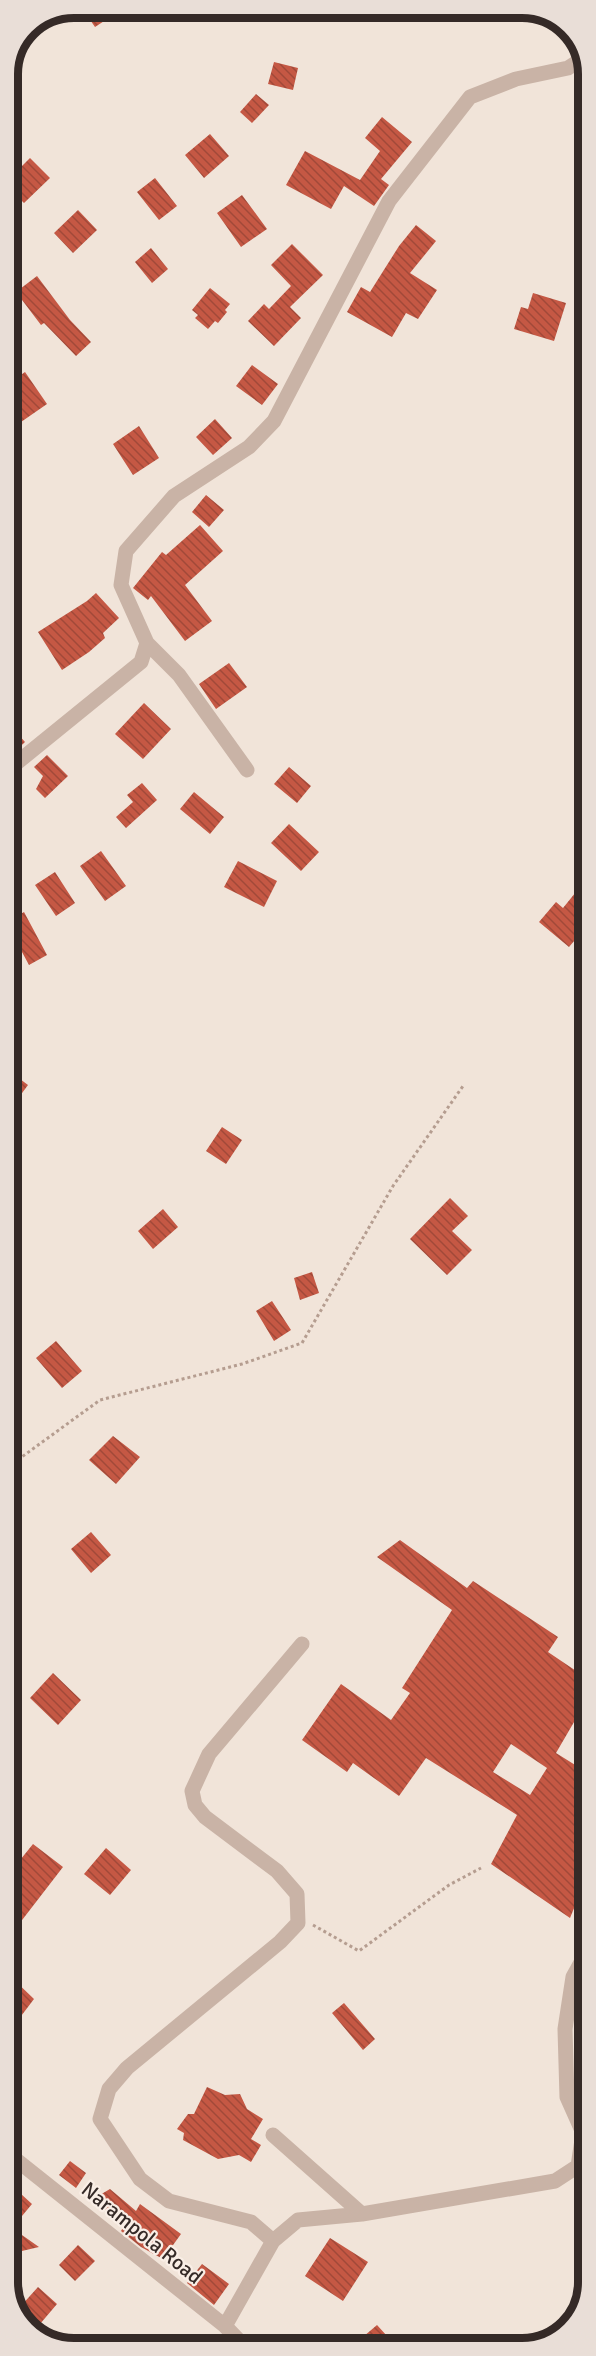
<svg xmlns="http://www.w3.org/2000/svg" width="596" height="2356" viewBox="0 0 596 2356" font-family="Signika,sans-serif">
<style>
.building{fill:url(#building-back-hatch);fill-rule:evenodd}
.lines{fill:none;stroke-linecap:round;stroke-linejoin:round}
.path{stroke:#b59d90;stroke-width:3;stroke-dasharray:3 3;stroke-linecap:butt}
.minor{stroke:#c9b3a6;stroke-width:15}
.labels{text-anchor:middle;dominant-baseline:central;stroke-width:4.5;stroke-linejoin:round;paint-order:stroke}
.street-label{font-size:21px;fill:#352a27;stroke:#f9eee6}
.rim{fill:none;stroke:#352a27;stroke-width:8}
</style>
<defs>
<pattern id="building-back-hatch" width="6" height="6" patternUnits="userSpaceOnUse" patternTransform="scale(1.5)"><rect width="6" height="6" fill="#c55844"/><path d="M-1 5l2 2M0 0l6 6M5-1l2 2" fill="none" stroke="#a14939"/></pattern>
</defs>
<rect width="100%" height="100%" fill="#f1e4d9"/>
<path class="building" d="M82 8H124L95 27Z
M274 62 298 68 293 90 268 84Z
M256 94 269 105 252 123 240 112Z
M382 117 412 142 381 179 389 185 374 206 344 186 331 209 286 185 305 151 360 180 380 151 365 138Z
M210 134 229 156 204 178 185 155Z
M30 158 50 178 24 203 8 187V180Z
M155 178 177 206 159 220 137 192Z
M242 195 267 229 241 247 217 213Z
M78 210 97 230 73 253 54 233Z
M416 225 436 241 410 273 437 290 418 319 406 313 392 337 347 312 361 287 370 292 399 246Z
M292 244 323 275 290 307 301 318 274 346 248 321 264 304 269 309 291 286 271 265Z
M151 248 168 269 152 283 135 262Z
M37 276 70 320 91 342 76 356 44 323 41 325 16 292Z
M210 288 230 304 225 310 227 312 218 323 215 321 208 329 195 318 198 315 192 310Z
M533 293 566 303 554 341 514 329 521 307 528 309Z
M252 365 278 384 262 405 236 386Z
M25 372 47 404 21 422 8 403V384Z
M215 419 232 438 213 455 196 437Z
M139 426 159 458 133 475 113 444Z
M206 495 224 510 209 527 192 512Z
M200 525 223 551 185 585 212 621 185 641 151 596 148 600 133 588 162 552 166 555Z
M96 593 119 618 103 633 105 638 89 652 62 670 38 632 87 601Z
M229 663 247 687 216 709 199 684Z
M144 703 171 729 143 759 115 734Z
M8 723 25 742 8 758Z
M47 755 68 776 45 798 36 789 43 776 34 767Z
M289 767 311 786 297 803 274 784Z
M142 783 157 800 126 828 116 817 133 802 127 795Z
M194 792 224 817 210 834 180 809Z
M289 824 319 852 301 871 271 843Z
M101 851 126 886 105 901 80 866Z
M238 861 277 881 264 907 224 887Z
M55 872 75 903 56 916 35 885Z
M588 877V904L576 919 586 927 569 947 539 922 556 902 563 908Z
M24 912 47 955 29 965 8 926V921Z
M8 1070 28 1085 8 1112Z
M222 1127 242 1140 226 1164 206 1151Z
M450 1198 468 1216 452 1231 472 1250 447 1275 410 1239Z
M163 1209 178 1227 153 1249 138 1231Z
M312 1272 319 1293 300 1300 294 1278Z
M272 1301 291 1330 274 1341 256 1311Z
M56 1341 82 1371 62 1388 36 1358Z
M113 1436 140 1457 116 1484 89 1460Z
M91 1532 111 1555 91 1573 71 1549Z
M400 1540 467 1588 473 1581 558 1637 548 1652 588 1679V1698L556 1753 588 1773V1874L570 1918 491 1864 517 1815 426 1758 399 1796 353 1763 347 1772 302 1740 341 1684 391 1720 410 1693 402 1688 452 1610 377 1557ZM511 1744 547 1768 530 1795 493 1772Z
M53 1673 81 1700 58 1725 30 1698Z
M33 1844 63 1867 9 1937 8 1875Z
M106 1848 131 1870 110 1895 84 1874Z
M9 1975 34 1999 9 2032Z
M344 2003 375 2039 363 2050 332 2013Z
M207 2087 225 2095 240 2094 247 2109 263 2119 251 2139 261 2145 251 2162 239 2155 218 2159 183 2140 184 2133 177 2129 188 2114H194Z
M70 2161 86 2173 76 2188 59 2175Z
M9 2183 32 2204 12 2228 39 2247 9 2254Z
M110 2189 136 2211 140 2204 181 2234 163 2259 141 2247 121 2231 124 2226 93 2199Z
M330 2238 368 2262 343 2301 305 2276Z
M78 2245 95 2261 75 2281 59 2265Z
M202 2264 229 2284 214 2305 187 2283Z
M38 2287 57 2304 40 2324 20 2307Z
M377 2325 397 2347 350 2348Z"/>
<g class="lines">
<path class="path" d="M8 1467 100 1400 242 1364 302 1343 393 1186 463 1086
M313 1925 359 1951 449 1885 481 1868"/>
<path class="minor" d="M147 643 179 675 247 770
M8 770 141 662 147 643 121 585 126 551 174 496 249 447 274 421 389 201 470 97 516 79 568 68 585 57
M273 2135 362 2214
M9 2154 225 2326 246 2348
M273 2241 251 2222 169 2201 140 2179 100 2119 109 2089 127 2068 280 1942 298 1923 297 1894 277 1871 205 1817 195 1805 192 1791 209 1754 302 1644
M225 2326 273 2241 298 2220 362 2214 555 2181 578 2166 583 2133 567 2097 565 2029 573 1977 588 1950"/>
</g>
<g class="labels">
<g class="street-label">
<text transform="translate(142 2233) rotate(39)">Narampola Road</text>
</g>
</g>
<path d="M0 0H596V2356H0ZM74 18H522A56 56 0 0 1 578 74V2282A56 56 0 0 1 522 2338H74A56 56 0 0 1 18 2282V74A56 56 0 0 1 74 18Z" fill="#e9ded7" fill-rule="evenodd"/>
<path class="rim" d="M74 18H522A56 56 0 0 1 578 74V2282A56 56 0 0 1 522 2338H74A56 56 0 0 1 18 2282V74A56 56 0 0 1 74 18Z"/>
</svg>
